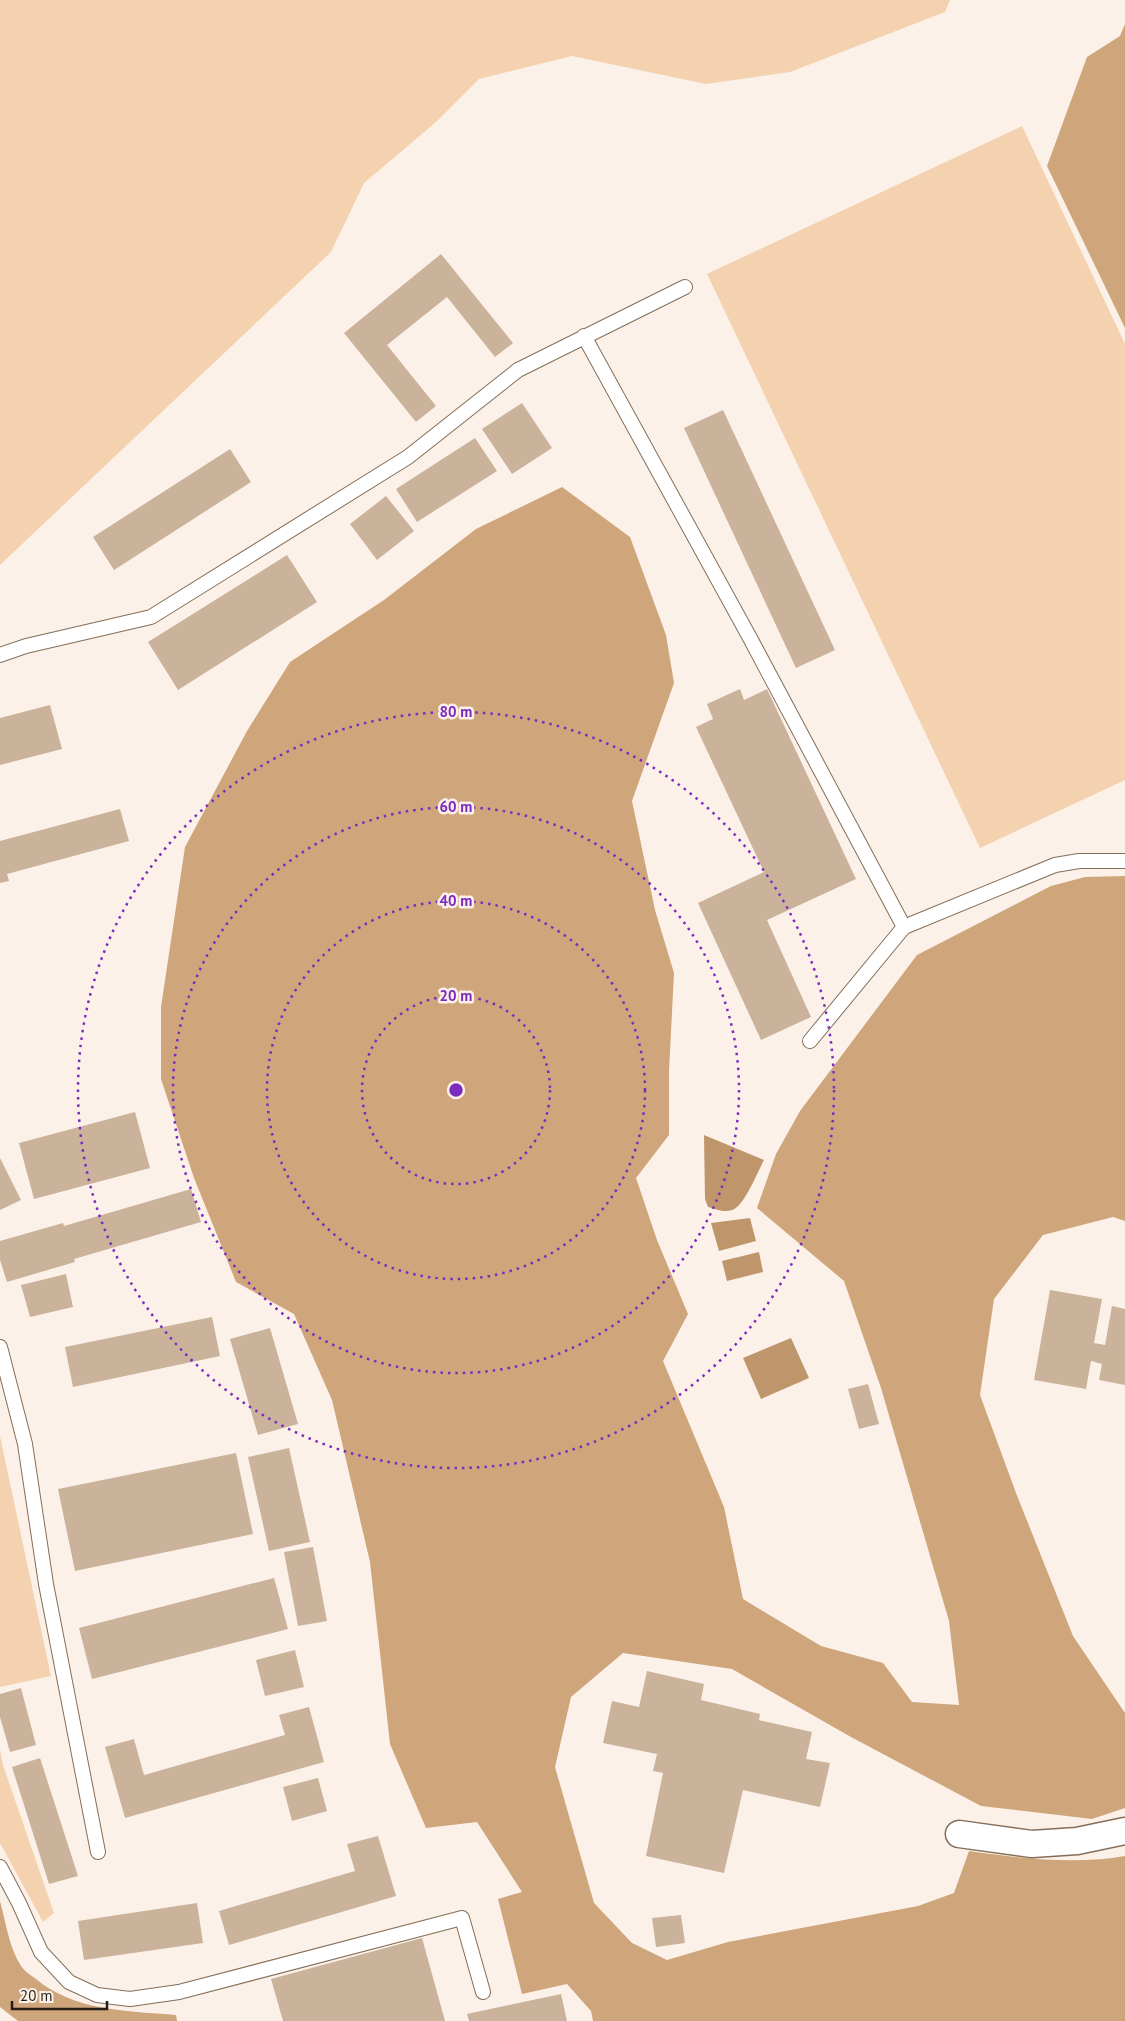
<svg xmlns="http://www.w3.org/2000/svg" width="1125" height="2021" viewBox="0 0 1125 2021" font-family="'PT Sans',sans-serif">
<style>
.green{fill:#f4d1af}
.forest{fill:#cfa57b}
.water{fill:#bf956b}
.building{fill:#cbb29b}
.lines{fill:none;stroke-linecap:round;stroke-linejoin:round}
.lane-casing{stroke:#846e59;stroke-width:16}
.street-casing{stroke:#846e59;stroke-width:29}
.lane{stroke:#fff;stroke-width:14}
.street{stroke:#fff;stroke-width:26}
.ring{fill:none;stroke:#7b2cbf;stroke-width:2.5;stroke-dasharray:2.5 5}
.centre{fill:#7b2cbf;stroke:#fcf1e8;stroke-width:2.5}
.ring-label{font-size:15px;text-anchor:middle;font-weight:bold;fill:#7b2cbf;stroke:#fcf1e8;stroke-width:5;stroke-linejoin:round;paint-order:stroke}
</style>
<rect width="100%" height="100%" fill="#fcf1e8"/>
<path class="green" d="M0 0H950L945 12 790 72 706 84 572 56 479 79 436 122 364 183 331 252 0 565Z
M1022 126 1125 344V780L980 848 707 274Z
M0 1436 51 1676 0 1687Z
M0 1749 3 1765 54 1913 43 1922 0 1843Z"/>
<path class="forest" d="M1125 24V328L1047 166 1087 57 1120 36Z
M562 487 630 537 666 635 674 683 632 801 655 910 674 973 669 1071V1135L636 1178 657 1240 688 1314 663 1361 724 1507 743 1599 821 1646 883 1663 912 1702 959 1705 949 1621 881 1388 844 1281 757 1208 776 1154 800 1111 917 955 1051 886 1085 877 1125 876V1221L1113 1217 1043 1235 994 1299 980 1395 1016 1493 1073 1636 1125 1713V1808L1092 1819 981 1806 851 1737 732 1669 623 1653 571 1697 555 1767 594 1903 632 1943 667 1960 728 1942 918 1906 954 1893 969 1851C1018 1858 1076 1865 1125 1856V2021H593L591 2011 567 1984 522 1994 498 1899 522 1892 477 1822 426 1828 390 1744 370 1562 332 1400 294 1314 236 1282 194 1178 161 1079V1007L185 847 247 731 290 662 384 600 476 529Z
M0 1901C6 1923 9 1947 21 1966 25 1972 31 1975 36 1979 74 2011 128 2011 176 2015L177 2021H18L0 2007Z"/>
<path class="water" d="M704 1135 764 1160C758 1171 744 1207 732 1210 725 1213 715 1209 708 1207L705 1199Z
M750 1218 756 1241 719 1251 711 1223Z
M759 1252 763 1272 727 1281 722 1261Z
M791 1338 809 1378 761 1399 743 1358Z"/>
<path class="building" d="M441 254 513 343 495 357 447 297 387 345 436 406 416 422 344 333Z
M522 403 552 448 512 474 482 429Z
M723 410 835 650 796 668 684 428Z
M475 438 497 471 417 522 396 489Z
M230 449 251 482 114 570 93 537Z
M386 496 414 531 377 560 350 524Z
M287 555 317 602 178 690 148 642Z
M740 689 744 700 767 689 856 879 767 920 811 1017 761 1040 698 903 764 872 696 727 713 719 707 704Z
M50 705 62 749 0 765V718Z
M120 809 129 841 7 874 9 881 0 883V841Z
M135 1112 150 1168 34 1199 19 1143Z
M0 1158 21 1200 0 1210Z
M191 1189 201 1222 74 1259 75 1262 7 1282 0 1260V1241L63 1223 64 1226Z
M66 1274 73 1307 30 1317 21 1285Z
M1050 1290 1102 1299 1094 1343 1105 1345 1112 1306 1125 1309V1385L1099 1380 1102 1364 1091 1361 1086 1389 1034 1380Z
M212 1317 220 1356 73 1387 65 1347Z
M270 1328 298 1424 258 1435 230 1339Z
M868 1384 879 1424 859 1429 848 1389Z
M289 1448 310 1542 269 1551 248 1457Z
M236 1453 253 1534 75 1571 58 1489Z
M313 1547 327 1621 298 1626 284 1552Z
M274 1578 288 1629 92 1679 79 1628Z
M295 1650 304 1687 265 1696 256 1660Z
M647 1671 704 1684 701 1700 760 1714 759 1720 812 1732 806 1759 830 1763 820 1807 743 1790 724 1873 646 1856 663 1773 653 1771 657 1754 603 1743 612 1701 639 1707Z
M21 1688 36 1745 10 1752 0 1717V1694Z
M309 1707 324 1762 125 1818 105 1747 134 1739 144 1775 285 1735 279 1715Z
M40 1758 78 1876 49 1884 12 1767Z
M318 1778 327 1811 292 1821 283 1787Z
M378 1836 396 1896 229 1945 219 1911 355 1871 347 1844Z
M197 1903 203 1943 84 1960 78 1921Z
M681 1915 685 1943 656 1947 652 1918Z
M422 1938 445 2021H283L271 1979Z
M561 1994 567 2021H469L467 2014Z"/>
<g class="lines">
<g class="lane-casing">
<path id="lane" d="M584 336 750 638 904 927 1055 865 1079 861H1125
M0 655 26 646 151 617 408 457 518 370 685 287
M810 1041 904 927
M0 1347 25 1444 46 1584 98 1852
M0 1867 19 1903 41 1952 69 1982 97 1995 130 1999 179 1992 462 1918 483 1992"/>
</g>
<g class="street-casing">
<path id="street" d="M959 1834 1032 1844 1077 1841 1125 1831"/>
</g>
<use href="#lane" class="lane"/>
<use href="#street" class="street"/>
</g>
<g class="ring">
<circle cx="456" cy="1090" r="94"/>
<circle cx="456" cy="1090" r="189"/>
<circle cx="456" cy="1090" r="283"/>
<circle cx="456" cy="1090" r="378"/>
</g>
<circle cx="456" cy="1090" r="8" class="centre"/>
<g class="ring-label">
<text x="456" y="717">80 m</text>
<text x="456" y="812">60 m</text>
<text x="456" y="906">40 m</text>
<text x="456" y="1001">20 m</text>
</g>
<path d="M12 2001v8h95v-8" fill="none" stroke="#261d14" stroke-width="2.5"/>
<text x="20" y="2001" font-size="15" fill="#261d14" stroke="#fcf1e8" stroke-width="4" paint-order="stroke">20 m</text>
</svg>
